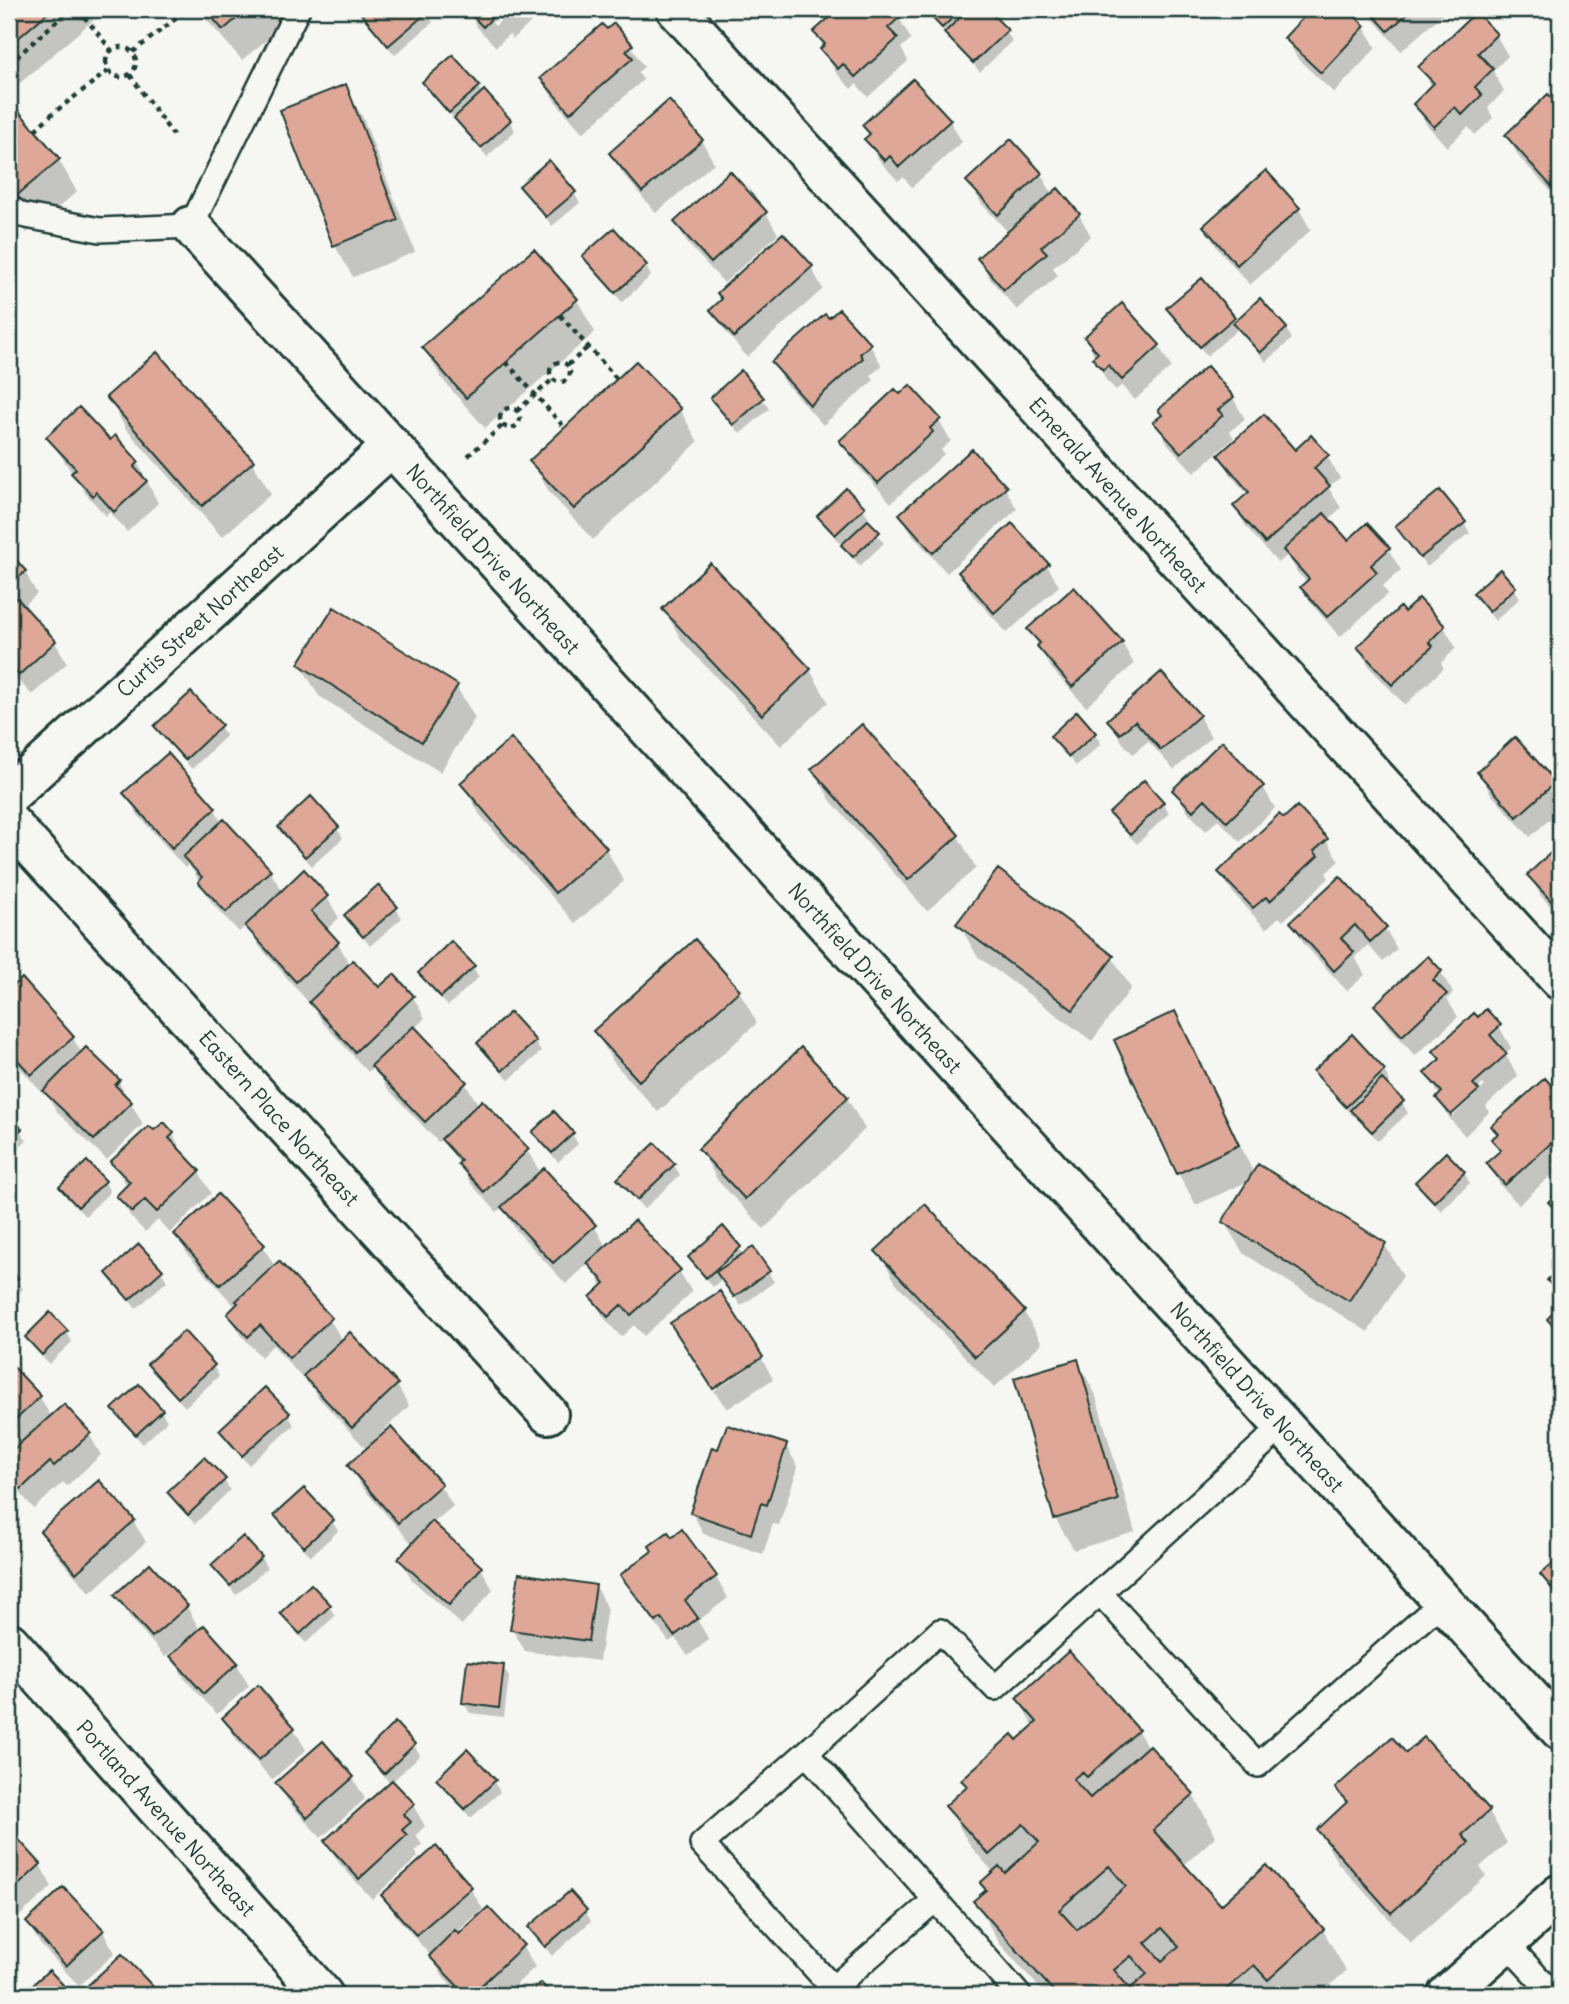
<svg xmlns="http://www.w3.org/2000/svg" width="1569" height="2004" viewBox="0 0 1569 2004" font-family="Delius,sans-serif">
<style>
.shadow{fill:#0003;fill-rule:evenodd}
.building{fill:#dfa797;stroke:#1f3d34;stroke-width:2;fill-rule:evenodd}
.lines{fill:none;stroke-linecap:round;stroke-linejoin:round}
.lane-casing{stroke:#1f3d34;stroke-width:28}
.street-casing{stroke:#1f3d34;stroke-width:44}
.secondary-casing{stroke:#1f3d34;stroke-width:44}
.path{stroke:#1f3d34;stroke-width:4.5;stroke-dasharray:5 5;stroke-linecap:butt}
.lane{stroke:#f6f6f2;stroke-width:23}
.street{stroke:#f6f6f2;stroke-width:38}
.secondary{stroke:#f6f6f2;stroke-width:38}
.labels{text-anchor:middle;dominant-baseline:central;stroke-width:5;stroke-linejoin:round;paint-order:stroke}
.street-label{font-size:21px;fill:#1f3d34;stroke:#f6f6f2}
</style>
<rect width="100%" height="100%" fill="#f6f6f2"/>
<filter id="ink" filterUnits="userSpaceOnUse"><feTurbulence type="fractalNoise" baseFrequency=".0143" numOctaves="2"/><feDisplacementMap in="SourceGraphic" scale="14" xChannelSelector="R" yChannelSelector="G"/><feConvolveMatrix kernelMatrix="1 2 1 2 8 2 1 2 1" color-interpolation-filters="sRGB"/></filter>
<g filter="url(#ink)">
<path class="shadow" d="M9 9H106L20 83 9 70Z
M197 9H286L292 19 242 60Z
M361 9H425L433 22 395 55 365 20Z
M467 9H508L492 23 495 26 513 9H545L513 39 509 34 496 47 477 27Z
M782 9H808L794 22Z
M842 9H866L870 14 876 9H890L899 18 911 39 901 48 908 61 868 97 856 84 851 89 834 70 816 32Z
M924 9H985L1006 31 1012 41 980 72Z
M1314 9H1345L1364 27 1376 48 1334 93 1298 59 1286 38Z
M1364 9H1439L1442 15 1401 51Z
M1476 14 1496 35 1508 56 1493 71 1504 91 1488 108 1493 118 1475 135 1468 127 1447 147 1427 125 1415 104 1432 87 1421 67Z
M631 46 644 67 638 72 643 80 583 133 554 100 542 79Z
M425 82 478 87 482 94 510 121 515 131 487 157 431 92Z
M345 87 363 118 415 252 353 277 335 246 282 111Z
M1548 96 1560 109V201L1519 157 1507 136Z
M9 103 59 160 77 192 27 233 9 213Z
M669 103 702 141 714 163 656 213 623 174 611 153Z
M950 121 962 142 912 187 903 177 898 181 879 160 866 139 870 136 864 126Z
M1041 174 1053 195 1079 215 1091 236 1053 268 1058 276 1017 310 991 280 979 258 1009 233 981 203 969 181Z
M522 187 574 193 580 203 552 226Z
M1299 209 1311 230 1250 285 1217 248 1205 227Z
M766 213 778 234 724 283 688 244 676 222Z
M585 256 646 266 651 276 622 302 591 266Z
M811 267 823 289 747 357 725 331 712 310Z
M577 300 595 332 485 428 442 379 424 347Z
M1260 301 1286 329 1292 339 1266 362 1238 329 1207 356 1169 308 1234 318 1236 322Z
M1122 305 1159 346 1171 367 1135 400 1122 385 1116 390 1106 380 1086 338Z
M870 345 882 366 871 375 874 380 823 425 786 384 774 363Z
M108 397 252 462 271 494 222 537 126 429Z
M712 398 763 399 769 409 740 434Z
M1233 398 1245 419 1230 431 1234 438 1194 473 1168 444 1156 423Z
M680 410 698 442 593 540 550 493 531 461Z
M939 420 951 441 941 450 944 454 891 503 854 462 841 441Z
M49 438 110 443 138 463 158 503 127 532 110 512 106 516 86 494Z
M1294 452 1327 456 1340 478 1328 487 1341 508 1328 520 1348 543 1388 549 1401 570 1383 586 1388 594 1340 637 1315 608 1302 587 1307 583 1297 572 1288 555 1278 563 1247 528 1235 507 1248 495 1232 477 1220 456Z
M1005 488 1017 509 947 573 913 536 901 515Z
M863 508 869 518 866 521 884 543 860 566 825 526 819 516Z
M1464 523 1470 533 1427 567 1398 527Z
M9 555 25 572 37 594 22 607 55 642 67 663 32 695 9 670Z
M1047 565 1059 586 1007 633 972 594 960 573Z
M1514 588 1520 598 1495 621 1475 594Z
M1074 590 1122 643 1134 664 1086 707 1051 668 1030 630Z
M1419 600 1444 627 1456 648 1441 663 1444 668 1405 705 1371 669 1359 648 1404 614Z
M664 609 810 670 828 702 781 746 682 641Z
M300 664 456 686 475 718 440 772 319 696Z
M1161 675 1199 716 1211 737 1174 770 1148 741 1133 754 1122 742 1109 721Z
M156 726H220L226 736 192 769 162 736Z
M1095 734 1101 744 1076 766 1052 736Z
M813 770 958 836 976 868 927 911 831 801Z
M1479 772 1554 783 1560 794V810L1530 837 1491 794Z
M462 783 606 849 624 881 575 923 480 815Z
M1263 787 1275 808 1240 842 1218 819 1206 831 1187 811 1175 790Z
M126 794 215 809 222 823 270 871 283 892 304 872 327 897 339 918 326 930 338 943 350 965 379 990 393 976 413 997 425 1018 414 1029 465 1083 479 1106 527 1150 541 1174 594 1226 607 1248 679 1271 692 1292 644 1336 634 1325 621 1337 604 1318 592 1297 603 1287 589 1263 566 1284 515 1229 502 1207 497 1212 472 1185 443 1138 438 1142 386 1087 374 1066 368 1072 323 1023 310 1001 309 1003 260 947 247 925 239 932 212 903 189 864 185 868 138 815Z
M1163 803 1169 813 1137 844 1117 823 1112 813Z
M280 827 337 828 343 838 312 866 286 837Z
M1326 840 1339 861 1326 873 1329 878 1283 921 1279 917 1266 929 1233 893 1220 872Z
M1560 846V917L1541 896 1529 875Z
M1340 879 1385 928 1397 949 1383 962 1368 945 1355 957 1365 975 1347 991 1304 944 1292 923Z
M396 908 402 918 370 946 346 915Z
M959 924 1112 957 1131 988 1092 1041 977 956Z
M1427 958 1441 972 1453 993 1447 999 1458 1017 1415 1056 1389 1026 1376 1005Z
M473 967 479 977 448 1006 426 983 420 973Z
M22 981 73 1038 82 1054 118 1081 143 1124 107 1160 58 1113 46 1093 44 1095 9 1055V992Z
M739 991 757 1023 658 1112 614 1063 595 1031Z
M1174 1013 1193 1045 1254 1174 1385 1245 1403 1276 1368 1332 1243 1253 1224 1222 1251 1180 1196 1205 1178 1173Z
M1499 1026 1511 1048 1505 1054 1518 1076 1486 1106 1489 1112 1465 1136 1450 1119 1438 1098 1440 1096 1427 1074 1440 1061 1435 1051ZM1483 1084 1485 1086 1452 1117V1112Z
M1351 1037 1384 1071 1390 1081 1386 1085 1402 1102 1408 1113 1378 1141 1355 1114 1353 1116 1321 1082 1315 1071Z
M535 1042 541 1052 509 1080 485 1054 479 1043Z
M1545 1081 1560 1098V1167L1519 1205 1500 1185 1488 1163 1501 1152 1494 1140 1499 1135 1494 1127Z
M847 1098 865 1129 764 1229 718 1181 700 1149Z
M9 1117 27 1140 9 1156Z
M534 1132 572 1134 578 1144 558 1162 540 1142Z
M154 1133 173 1134 184 1156 199 1172 211 1193 170 1233 158 1220 145 1232 131 1217 118 1196 128 1187 112 1162Z
M655 1145 674 1165 680 1175 644 1209 625 1189 619 1179Z
M1446 1154 1464 1173 1470 1183 1441 1211 1423 1192 1418 1182Z
M105 1182 110 1192 85 1216 67 1198 61 1188Z
M722 1229 744 1255 768 1272 774 1282 741 1306 722 1279 713 1287 690 1257Z
M176 1234 263 1246 275 1267 330 1320 343 1341 397 1385 409 1406 375 1439 440 1485 453 1506 432 1524 481 1568 493 1590 462 1625 412 1580 400 1559 413 1545 361 1486 349 1465 367 1450 318 1397 305 1375 302 1378 273 1345 261 1357 241 1335 229 1314 240 1304 238 1301 234 1305 188 1255Z
M878 1251 1024 1312 1042 1343 994 1388 896 1283Z
M9 1270 23 1289 9 1302Z
M161 1271 167 1281 136 1309 109 1274Z
M67 1332 72 1342 49 1364 33 1347 27 1337Z
M762 1359 773 1379 727 1409 714 1391Z
M1077 1361 1095 1393 1135 1532 1074 1550 1055 1518Z
M9 1364 40 1397 51 1417 89 1434 101 1455 67 1486 63 1482 34 1509 9 1480Z
M150 1364 213 1366 219 1376 185 1407 155 1374Z
M114 1409 161 1411 167 1421 143 1444 120 1419Z
M288 1414 294 1425 249 1465 227 1441 221 1431Z
M786 1446 798 1467 779 1525 773 1524 763 1554 704 1534 692 1513 720 1451Z
M224 1480 230 1490 195 1524 175 1503 169 1492Z
M276 1516 332 1521 338 1531 311 1556 282 1526Z
M133 1521 146 1542 90 1593 55 1553 42 1532Z
M261 1558 267 1568 236 1595 213 1565Z
M1560 1559V1606L1542 1575Z
M623 1575 716 1577 728 1598 698 1621 709 1640 688 1656 675 1638 669 1642 635 1596Z
M595 1586 607 1607 599 1661 525 1651 512 1629Z
M116 1595 187 1607 200 1630 204 1627 237 1664 249 1686 217 1714 184 1678 172 1656 180 1649 178 1647 165 1657 129 1616Z
M329 1606 335 1616 306 1643 288 1623 282 1613Z
M1068 1654 1138 1731 1148 1748 1149 1747 1193 1795 1216 1836 1183 1866 1221 1907 1323 1930 1346 1971 1319 1995H1046L999 1943 976 1902 987 1891 994 1873 971 1847 947 1806 968 1787 963 1780 1017 1743 1034 1727 1018 1699Z
M503 1667 509 1677 504 1717 470 1713 464 1703Z
M258 1688 294 1729 306 1750 272 1780 236 1739 224 1718Z
M414 1745 420 1755 392 1782 413 1805 425 1826 416 1835 422 1845 414 1851 418 1857 372 1899 339 1863 326 1842 390 1783 372 1763 366 1753Z
M1406 1755 1489 1811 1507 1843 1480 1867 1486 1876 1411 1943 1337 1862 1319 1830 1347 1805 1337 1788Z
M353 1778 365 1799 321 1838 290 1804 277 1783Z
M438 1779 494 1782 500 1792 471 1818 444 1789Z
M9 1831 40 1865 52 1887 17 1918 9 1909Z
M470 1888 483 1909 456 1933 459 1937 522 1946 535 1967 505 1995H460L443 1977 430 1955 396 1916 383 1895Z
M585 1911 591 1921 552 1956 530 1928Z
M28 1923 103 1931 115 1953 79 1986 40 1944Z"/>
<path class="building" d="M9 9H52L9 46Z
M205 9H248L223 30Z
M357 9H427L429 11 388 46Z
M466 9H510L500 18 496 14 483 27Z
M839 9H868L870 11 873 9H893L900 17 888 28 898 38 855 77 843 64 838 69 820 49 825 44 813 32Z
M924 9H962L942 28Z
M969 9H987L1008 30 973 63 944 33Z
M1311 9H1347L1365 26 1321 73 1284 38Z
M1368 9H1413L1388 31Z
M1476 12 1497 34 1478 53 1493 69 1475 87 1482 95 1462 115 1455 107 1434 127 1413 104 1434 83 1418 67Z
M614 23 633 45 626 51 633 58 570 113 540 78 602 24 607 29Z
M453 55 480 86 449 113 422 82Z
M913 79 951 120 899 167 890 156 885 161 864 139 870 134 862 125Z
M346 84 398 220 333 246 280 110Z
M484 90 511 120 481 148 454 118Z
M1548 94 1560 107V196L1505 135Z
M9 100 60 159 9 202Z
M669 100 703 140 642 192 609 153Z
M1011 139 1042 173 998 215 966 181Z
M549 160 576 192 546 217 519 186Z
M1266 170 1300 208 1237 265 1203 226Z
M730 171 767 212 711 263 674 222Z
M1058 188 1080 214 1041 247 1047 253 1004 290 977 258Z
M614 228 647 265 615 293 582 256Z
M783 233 813 266 734 337 710 310 722 299 717 293Z
M534 249 578 299 466 398 422 347Z
M1202 278 1235 317 1200 347 1166 308Z
M1260 298 1287 328 1260 353 1233 323Z
M1122 303 1160 345 1122 380 1108 365 1103 370 1092 358 1098 353 1084 337Z
M839 309 871 344 860 354 863 358 810 405 771 362 825 314 829 318Z
M157 352 254 461 202 506 106 397Z
M636 361 681 409 574 509 529 461Z
M1207 366 1234 397 1218 410 1223 415 1181 453 1153 422 1162 415 1158 410Z
M741 370 764 398 733 425 710 398Z
M910 385 941 419 930 428 933 432 878 483 839 441 895 389 900 394Z
M79 407 110 440 115 435 139 462 134 467 147 481 114 512 96 492 93 496 71 473 76 469 46 437Z
M1264 414 1295 450 1311 435 1329 455 1314 468 1330 486 1265 543 1233 506 1249 492 1218 455Z
M972 449 1007 487 933 553 899 514Z
M846 488 865 507 835 535 817 516Z
M1440 490 1466 522 1420 558 1395 526Z
M1324 513 1348 540 1367 523 1390 548 1371 565 1377 572 1327 617 1300 587 1309 579 1283 550Z
M868 520 880 532 853 557 841 545Z
M1012 523 1049 564 994 613 958 572Z
M9 552 26 571 9 587Z
M710 563 811 669 762 715 662 609Z
M1500 569 1516 587 1489 612 1473 593Z
M1074 587 1123 642 1072 687 1037 646 1040 643 1027 629Z
M17 598 56 641 19 675 9 664V605Z
M1419 598 1445 626 1429 642 1433 646 1392 685 1357 647 1400 607 1404 612Z
M334 607 458 685 422 742 298 664Z
M1161 672 1200 715 1161 750 1135 721 1120 734 1107 720Z
M191 692 222 725 185 760 154 726Z
M1077 711 1096 733 1069 757 1050 736Z
M862 724 959 835 908 880 811 769Z
M1515 737 1556 782 1517 817 1477 772Z
M511 738 607 848 555 893 460 783Z
M1222 741 1264 786 1227 822 1205 799 1193 811 1172 790Z
M168 753 216 808 172 848 123 793Z
M1144 780 1164 802 1130 835 1109 813Z
M311 796 339 827 305 857 278 827Z
M1297 806 1328 839 1314 851 1318 856 1270 901 1266 897 1253 908 1218 872 1279 814 1284 818Z
M224 819 271 870 226 912 198 882 202 877 183 857Z
M1560 844V897L1553 903 1527 875Z
M304 869 328 896 311 911 339 942 296 982 245 926Z
M998 869 1114 956 1073 1010 956 924Z
M1340 876 1387 927 1370 942 1355 925 1341 938 1354 952 1334 971 1290 922Z
M378 885 398 907 363 937 344 915Z
M695 939 740 990 639 1081 593 1031Z
M451 941 475 966 441 997 418 973Z
M1428 956 1442 971 1433 980 1447 994 1402 1036 1374 1005Z
M353 960 379 987 394 974 414 996 355 1052 309 1002Z
M22 978 74 1037 31 1075 9 1050V990Z
M1486 1009 1501 1025 1490 1035 1507 1054 1473 1084 1479 1090 1451 1115 1436 1098 1442 1092 1424 1073 1440 1059 1433 1051 1474 1013 1478 1017Z
M1175 1011 1239 1145 1177 1174 1114 1040Z
M510 1012 536 1041 502 1071 477 1043Z
M414 1026 467 1082 425 1122 371 1066Z
M1352 1034 1385 1070 1346 1107 1313 1071Z
M86 1047 120 1080 115 1085 132 1102 94 1140 43 1091Z
M801 1047 848 1097 745 1199 698 1149Z
M1545 1078 1560 1095V1135L1505 1185 1486 1163 1501 1150 1491 1139 1498 1134 1491 1126Z
M1382 1079 1404 1101 1372 1132 1350 1110Z
M482 1100 529 1149 484 1192 458 1164 461 1161 441 1139Z
M554 1111 574 1133 552 1153 532 1132Z
M9 1114 22 1129 9 1141Z
M164 1122 174 1133 169 1138 200 1171 157 1212 145 1200 132 1212 116 1196 130 1182 110 1162 149 1126 154 1130Z
M655 1143 675 1164 637 1200 617 1179Z
M1446 1152 1465 1172 1434 1202 1415 1182Z
M87 1161 106 1181 78 1207 59 1187Z
M1258 1164 1386 1243 1349 1301 1222 1222Z
M544 1168 596 1225 553 1263 501 1207Z
M1560 1190V1215L1548 1202Z
M218 1194 265 1245 220 1285 174 1234Z
M925 1204 1025 1311 975 1357 875 1251Z
M635 1220 681 1270 631 1315 621 1305 608 1317 590 1297 605 1283 587 1263Z
M723 1226 741 1247 706 1278 688 1257Z
M139 1244 163 1270 129 1300 106 1273Z
M753 1247 770 1271 734 1297 716 1272Z
M279 1261 332 1318 289 1358 260 1325 248 1337 227 1314 238 1303 236 1301Z
M9 1267 18 1278 9 1287Z
M1560 1268V1295L1547 1280Z
M720 1291 763 1357 713 1389 670 1323Z
M1560 1306V1334L1547 1319Z
M50 1312 68 1331 42 1355 25 1337Z
M184 1331 215 1365 178 1398 147 1364Z
M350 1332 398 1384 352 1428 303 1376Z
M1078 1359 1118 1500 1054 1519 1014 1378Z
M9 1362 41 1396 9 1426Z
M139 1384 163 1410 136 1435 112 1409Z
M265 1387 290 1413 242 1456 219 1430Z
M64 1404 91 1433 54 1466 50 1462 21 1489 9 1476V1453Z
M727 1425 787 1444 767 1505 761 1503 751 1534 690 1513 712 1447 718 1449Z
M391 1427 442 1484 398 1523 347 1465Z
M204 1457 226 1479 188 1515 167 1492Z
M99 1480 135 1520 76 1573 40 1531Z
M304 1488 334 1520 304 1547 274 1515Z
M432 1521 482 1567 449 1605 398 1559Z
M682 1529 717 1576 685 1600 698 1618 674 1636 661 1618 656 1622 620 1575 652 1551 649 1546 668 1532 672 1537Z
M243 1536 262 1557 230 1586 211 1565Z
M1560 1557V1598L1540 1574Z
M150 1563 188 1606 152 1637 114 1595Z
M519 1573 596 1585 588 1641 510 1630Z
M311 1584 331 1605 300 1634 280 1613Z
M204 1625 238 1663 204 1694 170 1656Z
M1069 1651 1139 1730 1087 1777 1082 1772 1073 1779 1090 1798 1149 1745 1194 1794 1153 1830 1221 1905 1266 1865 1324 1929 1268 1980 1254 1965 1220 1995H1057L973 1901 986 1890 980 1883 999 1866 1005 1873 1039 1842 1023 1824 989 1855 945 1806 967 1786 961 1780 1012 1734 1017 1740 1037 1722 1016 1698ZM1109 1866 1126 1886 1077 1930 1059 1910ZM1162 1928 1179 1946 1162 1961 1145 1943ZM1131 1956 1147 1974 1130 1989 1114 1970Z
M467 1661 504 1665 499 1708 462 1703Z
M258 1685 295 1728 259 1760 222 1718Z
M395 1722 415 1744 384 1774 364 1753Z
M1392 1737 1406 1753 1424 1737 1490 1810 1462 1835 1469 1843 1391 1913 1317 1830 1347 1802 1335 1788Z
M323 1741 354 1777 307 1818 275 1783Z
M467 1749 496 1780 465 1809 436 1779Z
M392 1780 415 1804 403 1814 411 1822 402 1830 407 1835 359 1879 324 1841Z
M9 1829 41 1864 9 1894Z
M436 1846 472 1887 416 1935 381 1895Z
M63 1887 104 1930 66 1966 26 1922Z
M570 1891 587 1910 545 1947 528 1927Z
M488 1907 524 1945 471 1995H466L429 1956 455 1930 459 1934Z
M122 1954 161 1995H93L86 1987Z
M49 1970 68 1990 62 1995H21Z
M541 1983 553 1995H528Z"/>
<g class="lines">
<g class="lane-casing">
<path id="lane" d="M9 207 21 215 100 230 191 226 298 9
M1100 1593 1258 1765 1443 1601
M806 1753 702 1844 833 1988 935 1900
M1506 1943 1554 1995
M1019 1995 806 1753 940 1631 995 1688 1283 1426"/>
</g>
<g class="street-casing">
<path id="street" d="M676 9 1560 980
M191 226 1560 1730
M9 795 391 447
M9 822 548 1414
M9 1642 323 1995"/>
</g>
<g class="secondary-casing">
<path id="secondary" d="M1447 1995 1560 1894"/>
</g>
<path class="path" d="M78 9 112 51
M106 62a15 15 0 1 1 30 0a15 15 0 1 1-30 0Z
M133 52 188 9
M9 64 70 9
M130 75 173 135
M35 130 52 114 108 71
M560 315 617 379
M506 362 565 428
M550 372a10 10 0 1 1 20 0a10 10 0 1 1-20 0Z
M568 365 588 347
M500 418a10 10 0 1 1 20 0a10 10 0 1 1-20 0Z
M517 411 553 379
M468 456 503 425"/>
<use href="#lane" class="lane"/>
<use href="#street" class="street"/>
<use href="#secondary" class="secondary"/>
</g>
</g>
<g class="labels">
<g class="street-label">
<text transform="translate(1118 495) rotate(48)">Emerald Avenue Northeast</text>
<text transform="translate(493 559) rotate(48)">Northfield Drive Northeast</text>
<text transform="translate(200 621) rotate(-42)">Curtis Street Northeast</text>
<text transform="translate(875 978) rotate(48)">Northfield Drive Northeast</text>
<text transform="translate(279 1118) rotate(48)">Eastern Place Northeast</text>
<text transform="translate(1257 1397) rotate(48)">Northfield Drive Northeast</text>
<text transform="translate(166 1818) rotate(48)">Portland Avenue Northeast</text>
</g>
</g>
<rect width="1569" height="2004" fill="none" stroke="#f6f6f2" stroke-width="35"/>
<rect x="18" y="18" width="1534" height="1969" fill="none" stroke="#1f3d34" stroke-width="2.5" filter="url(#ink)"/>
</svg>
